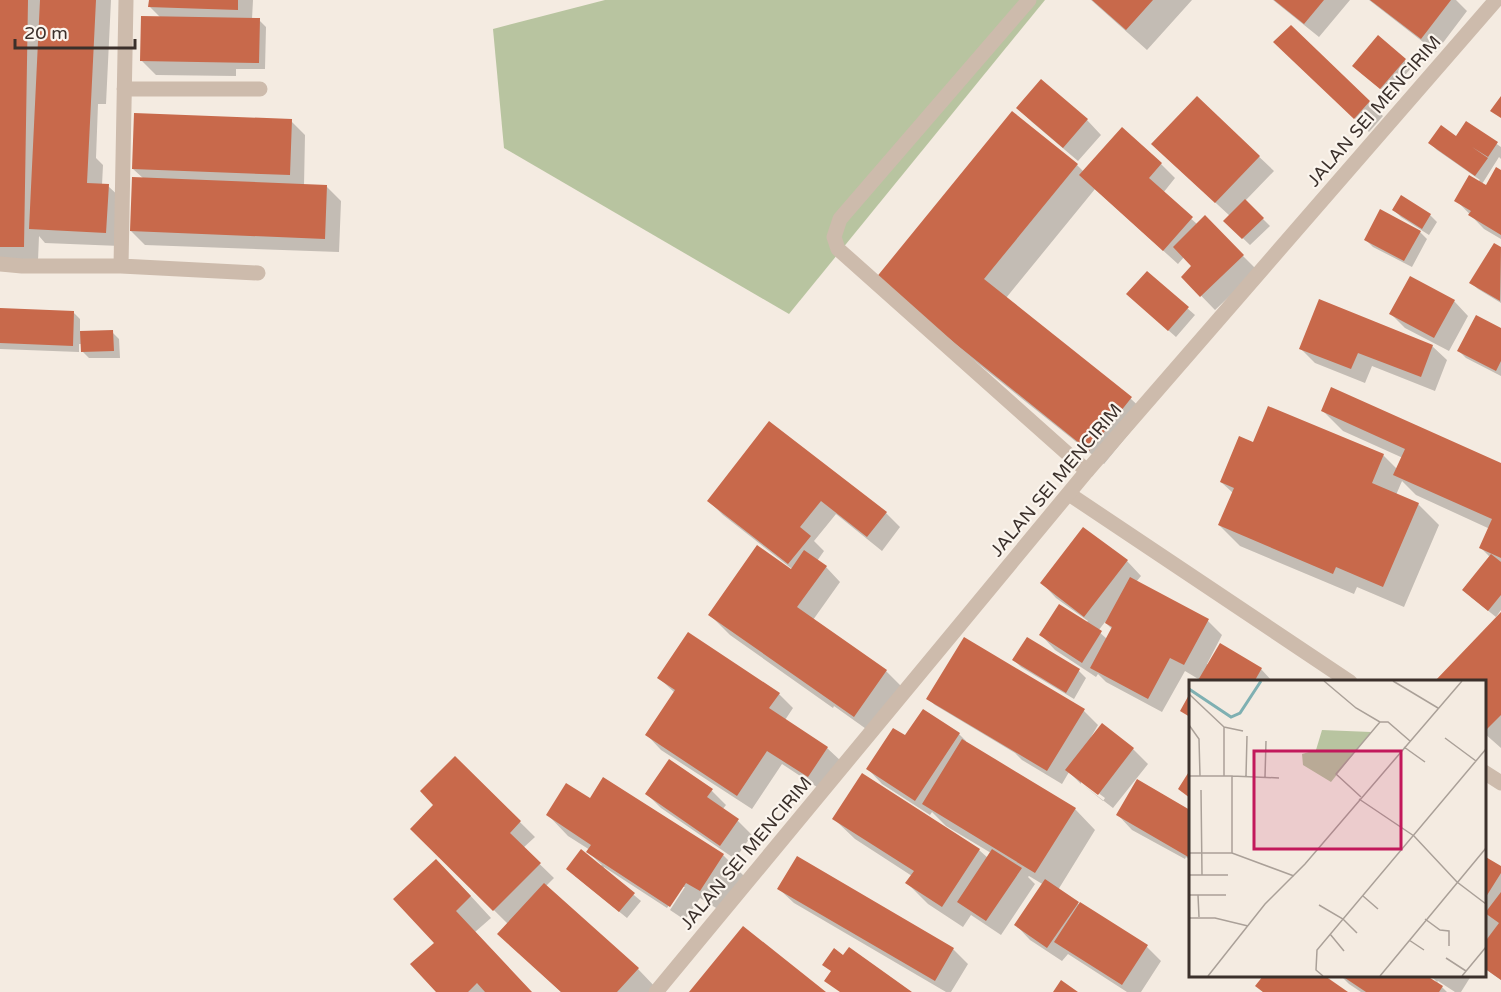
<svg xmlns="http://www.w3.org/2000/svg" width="1501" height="992" viewBox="0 0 1501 992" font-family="'Varela Round',sans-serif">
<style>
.green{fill:#b8c4a0}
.shadow{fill:#0003;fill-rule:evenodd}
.building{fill:#c8694b}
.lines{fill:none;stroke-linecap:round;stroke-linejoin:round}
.minor{stroke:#cdbbac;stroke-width:15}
.tertiary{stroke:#cdbbac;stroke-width:15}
.labels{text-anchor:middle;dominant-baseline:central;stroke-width:4.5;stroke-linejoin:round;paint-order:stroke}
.street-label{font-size:18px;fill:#3b302b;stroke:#fbf5ee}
.inset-river{fill:none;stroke:#7fb0b2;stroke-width:3}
.inset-road{fill:none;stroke:#aaa098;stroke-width:1.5}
.view{fill:#c2185b;fill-opacity:0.15;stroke:#c2185b;stroke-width:3}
.inset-edge{fill:none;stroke:#3b302b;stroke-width:3}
</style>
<rect width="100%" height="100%" fill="#f4ebe1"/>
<path class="green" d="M605 0H1045L789 314 504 148 493 29Z"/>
<path class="shadow" d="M0 0H111L106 104H98L96 158 103 165 102 185 108 186 123 200 120 246 45 243 39 236 38 261H0Z
M150 0H253L252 19 259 20 266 27 265 69H236V76L156 75 142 61 161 18 150 7Z
M1091 0H1192L1147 50Z
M1273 0H1350L1319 37Z
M1369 0H1456L1467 11 1436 52Z
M1378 37 1412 67 1388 95 1361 73Z
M1289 56 1369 102 1383 116 1369 132Z
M1197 98 1274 171 1245 201 1270 226 1250 245 1225 221 1230 216 1167 158Z
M1018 108 1087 120 1101 135 1078 161 1032 122Z
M291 121 305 135 304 186 327 187 341 201 339 252 145 245 131 231 144 179 133 169Z
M1466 123 1501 147V159L1499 157 1482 184 1487 187 1501 172V239L1484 229 1456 200 1480 180 1437 150 1430 143 1456 138Z
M1161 164 1175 178 1163 193 1198 225 1205 218 1257 270 1215 310 1183 277 1194 266 1184 257 1178 264 1095 189 1006 298 1131 399 1146 413 1104 464 898 300 1077 165 1084 172Z
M1402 197 1430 215 1437 222 1429 235 1401 217 1394 210Z
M1420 232 1427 239 1412 267 1373 247 1366 240Z
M1495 245 1501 249V303L1478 289 1471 283Z
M1147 273 1195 315 1176 337 1135 301Z
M1454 301 1468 316 1449 351 1405 328 1391 314Z
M0 305V309L73 312 80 319V332H112L119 339 120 358H89L82 351V344H79V352L0 349Z
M1501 330V376L1466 358 1459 351Z
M1432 346 1447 360 1435 391 1372 366 1365 383 1315 363 1300 348Z
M1269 408 1383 455 1397 469 1403 458 1343 431 1322 410 1501 465V610L1496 617 1471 597 1490 557 1481 548 1490 529 1416 495 1402 481 1396 495 1418 504 1439 525 1404 607 1357 587 1354 594 1240 546 1219 525 1233 493 1221 482 1254 444Z
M770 423 886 513 900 527 882 551 836 514 814 541 824 551 817 561 826 567 840 582 813 620 886 671 901 686 869 731 834 706 833 708 730 635 710 615 795 574 796 572 723 515 709 501Z
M1127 561 1141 576 1136 582 1208 621 1222 635 1207 664 1209 665 1261 669 1273 682H1199L1200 680 1185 671 1162 712 1106 682 1098 674 1096 677 1055 650 1041 635 1086 623 1088 621 1056 598 1042 583ZM1105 622 1112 629 1107 639 1098 631Z
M1501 615V748L1484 733V682Z
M1027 639 1079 671 1086 678 1074 699 1021 667 1014 660Z
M659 678 779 694 793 708 785 720 827 748 842 762 823 791 782 764 752 809 661 750 647 735 675 693Z
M928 699 1084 711 1098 725 1091 737 1093 738 1103 726 1133 749 1148 764 1113 808 1082 784 1103 801 1105 798 1081 780V784L1069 772 1062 784 1022 760 1015 753 935 705Z
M959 734 966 741 965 743 1075 809 1095 830 1058 890 1080 905 1147 947 1161 961 1141 992H1127L1068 954 1062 961 1030 940 1016 925 1044 885 1029 876 1028 877 1035 884 1001 935 971 915 963 927 928 904 907 883 912 876 855 839 834 819 862 776 979 850 988 858 991 853 946 826 932 812 930 815 882 784 868 769 912 742Z
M455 758 535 837 523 848 554 878 546 886 638 969 658 990 656 992H561L499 934 508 924 412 829 435 805Z
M669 761 712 791 726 805 722 810 738 821 752 835 735 859 661 808 647 794Z
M1138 781 1190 811V860L1186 857 1185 859 1132 830 1118 815Z
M590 800 723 855 744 876 721 911 700 898 685 920 670 910 685 887H682L667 908 604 867 603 869 641 901 627 918 575 876 602 865 588 852 590 850 568 836 548 815Z
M797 858 953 949 968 964 951 992H946L794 903 779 889Z
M1484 858 1501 868V980L1484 968Z
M457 881 491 918 475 932 531 992H438L436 943Z
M1265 976H1322L1345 992H1263L1257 986Z
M1341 976H1425L1436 983 1437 982 1431 976H1471L1461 992H1455L1438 981 1437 982 1447 992H1361L1349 984Z"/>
<path class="building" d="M0 0H28L24 247H0Z
M40 0H96L87 183 109 184 106 233 29 229Z
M149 0H238V10L148 7Z
M1092 0H1153L1126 30Z
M1274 0H1324L1304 24Z
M1370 0H1451L1421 39Z
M141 16 260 18 259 63 140 61Z
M1291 25 1370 101 1354 119 1273 42Z
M1378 35 1406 59 1380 89 1352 66Z
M1041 79 1088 119 1063 148 1016 108Z
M1197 96 1260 156 1215 203 1151 144Z
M1501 96V118L1490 111Z
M1012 111 1078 164 984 279 1132 397 1089 451 875 279Z
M134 113 292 119 290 175 132 169Z
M1466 121 1498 142 1488 157 1472 147 1488 158 1475 176 1428 143 1441 125 1456 136Z
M1122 127 1162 163 1149 178 1193 217 1163 251 1079 175Z
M1496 167 1501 170V235L1468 215 1471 211 1454 201 1469 175 1486 185Z
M132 177 327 185 325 239 130 231Z
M1401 195 1431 214 1422 229 1392 210Z
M1245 199 1264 218 1242 239 1223 221Z
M1380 209 1421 231 1404 261 1364 240Z
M1205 215 1244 255 1200 297 1181 277 1191 266 1173 247Z
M1494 243 1501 247 1500 301 1469 283Z
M1147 271 1189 307 1168 331 1126 294Z
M1410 276 1455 300 1434 338 1389 314Z
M1319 299 1433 345 1421 377 1358 353 1351 369 1299 349Z
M0 308 74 311 73 346 0 343Z
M1476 315 1501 328V361L1496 371 1457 351Z
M113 330 114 351 81 352 80 331Z
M1331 387 1501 463V558L1479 548 1492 519 1393 475 1405 449 1321 411Z
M1268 406 1384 454 1372 483 1419 503 1383 587 1336 567 1333 574 1218 525 1234 488 1220 482 1239 436 1253 442Z
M769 421 887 512 867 537 821 501 800 527 811 536 788 564 707 501Z
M1083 527 1128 560 1084 617 1040 583Z
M757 545 791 569 804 550 827 566 797 607 887 670 854 717 708 615Z
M1491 554 1501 562V595L1488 611 1462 590Z
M1130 577 1209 619 1184 665 1170 658 1148 699 1090 668 1112 627 1105 623Z
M1059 604 1102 631 1082 663 1039 635Z
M1501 612V715L1484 732V682H1434Z
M688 632 780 693 769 708 828 747 808 777 767 751 737 796 645 735 675 690 657 678Z
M964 637 1085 709 1047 771 926 699Z
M1027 637 1080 669 1066 693 1012 660Z
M1220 643 1262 668 1254 682H1197Z
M1190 693V717L1180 711Z
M923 709 960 733 915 801 866 769 893 728 905 735Z
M1102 723 1134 748 1098 795 1065 770Z
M962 739 1076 808 1035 873 922 804Z
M455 756 521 821 510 833 541 863 493 911 410 829 433 805 420 791Z
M669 759 713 789 707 797 739 819 720 846 645 794Z
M1190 770V798L1178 789Z
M862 773 980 849 942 907 905 883 914 871 832 819Z
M603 777 724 854 700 891 686 883 670 907 586 852 591 845 546 815 566 783 590 798Z
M1137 779 1190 810V858L1116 815Z
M581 849 635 893 619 912 566 869Z
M992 849 1022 868 986 921 957 902Z
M797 856 954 948 935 981 777 889Z
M1484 856 1501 866V873L1484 900Z
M436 859 471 896 456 911 532 992H485L477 983 468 992H436L410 964 434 943 393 899Z
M1045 879 1079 902 1047 948 1014 925Z
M544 883 639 968 617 992H561L497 934Z
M1501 892V980L1484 968V943L1499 923 1485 913Z
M1080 902 1148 945 1122 985 1054 942Z
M743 926 826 992H689Z
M849 947 912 992H840L824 981 831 971 822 965 834 948 843 955Z
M1263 976H1325L1348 992H1263L1255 986Z
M1342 976H1427L1443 986 1439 992H1366Z
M1061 980 1078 992H1053Z"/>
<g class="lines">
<path class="minor" d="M1029 0 840 219 834 237 838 249 1087 471
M124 89H260
M0 264 22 266H121L258 273
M121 266 126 0
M1069 494 1350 682
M1484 772 1501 783"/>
<path class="tertiary" d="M656 992 1087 471 1496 0"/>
</g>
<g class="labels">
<g class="street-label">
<text transform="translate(1374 111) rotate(-49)">JALAN SEI MENCIRIM</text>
<text transform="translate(1056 480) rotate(-50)">JALAN SEI MENCIRIM</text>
<text transform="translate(746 853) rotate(-50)">JALAN SEI MENCIRIM</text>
</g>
</g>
<g transform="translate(1189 680)">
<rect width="297" height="297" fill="#f4ebe1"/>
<path d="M133 50 182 52 142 102 114 85 113 74 127 70Z" fill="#b8c4a0"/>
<path class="inset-river" d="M0 9 42 37 51 33 72 1"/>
<path class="inset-road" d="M135 1 167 28 191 42 147 94 172 117M204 1 249 28M0 14 35 47V96H43V173M191 42H199L221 61M0 45 10 59 11 96M35 47 54 51M256 58 287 81M215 67 236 82M0 96H35M43 96 90 98M57 96 58 56M76 97 77 61M12 110 13 195M170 119 225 156 268 202 297 224M0 173H43L105 196M0 195H39M0 215H37M9 215 10 237M174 216 189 229M130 225 154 239 168 253M0 238H26L59 246M236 239 251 250 260 251V266M141 254 155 271M220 260 235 270M257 278 277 291M19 296 76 224 116 184 273 1M134 296 127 290 128 270 297 69M191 296 297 168M273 296 297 267"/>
<path class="view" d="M65 71H212V169H65Z"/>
<rect width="297" height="297" class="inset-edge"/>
</g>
<path d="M15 39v9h120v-9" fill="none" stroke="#3b302b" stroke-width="3"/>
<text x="24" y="39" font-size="18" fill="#3b302b" stroke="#fbf5ee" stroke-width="4.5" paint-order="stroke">20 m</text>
</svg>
